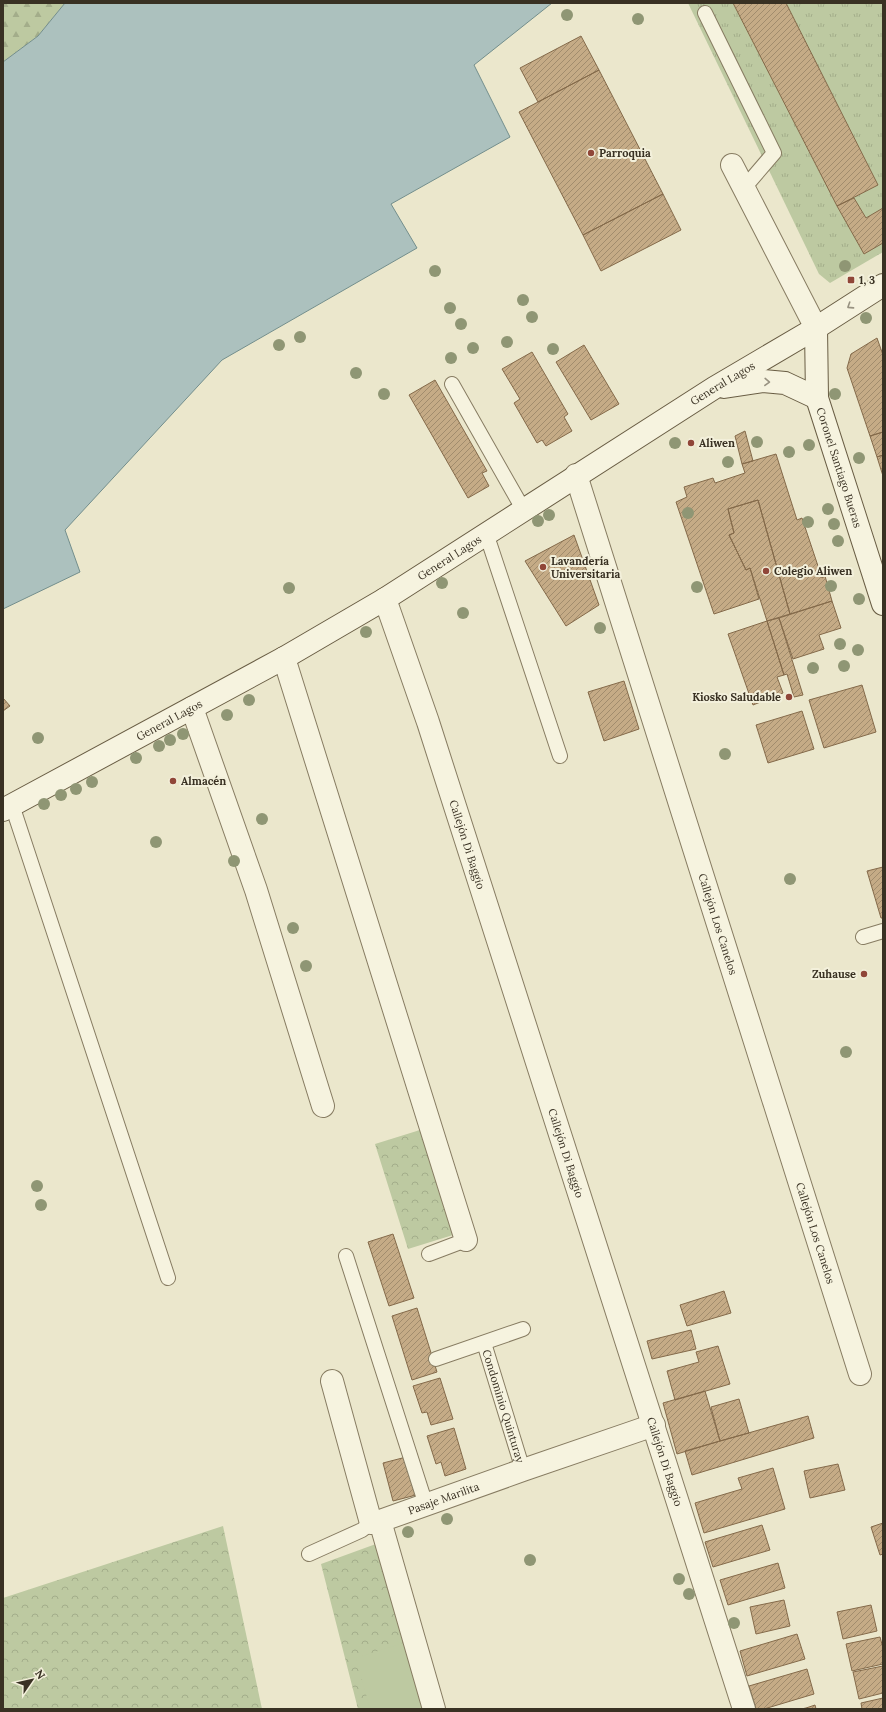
<svg xmlns="http://www.w3.org/2000/svg" width="886" height="1712" viewBox="0 0 886 1712" font-family="Lora,serif">
<style>
.grass{fill:url(#grass-tufts)}
.forest{fill:url(#forest-firs)}
.park{fill:url(#park-crowns)}
.garden{fill:#bdc9a1}
.water{fill:#acc1be;stroke:#738e8c}
.building{fill:url(#building-hatch);stroke:#846a4a}
.lines{fill:none;stroke-linecap:round;stroke-linejoin:round}
.service-casing{stroke:#877c62;stroke-width:16}
.pedestrian-casing{stroke:#877c62;stroke-width:24}
.minor-casing{stroke:#877c62;stroke-width:24}
.secondary-casing{stroke:#695d44;stroke-width:24}
.service{stroke:#f6f3df;stroke-width:14}
.pedestrian{stroke:#f6f3df;stroke-width:22}
.minor{stroke:#f6f3df;stroke-width:22}
.secondary{stroke:#f6f3df;stroke-width:22}
.tree{fill:#8f9674}
.oneway{stroke:#989281}
.poi-dot{fill:#904638;stroke:#f3f0db;stroke-width:1.5}
.labels{text-anchor:middle;dominant-baseline:central;stroke-width:4;stroke-linejoin:round;paint-order:stroke}
.poi-label{font-size:11px;font-weight:bold;fill:#393123;stroke:#f3f0db;text-anchor:start}
.street-label{font-size:11px;fill:#393123;stroke:#f3f0db}
</style>
<defs>
<pattern id="grass-tufts" width="24" height="20" patternUnits="userSpaceOnUse"><rect width="24" height="20" fill="#bdc9a1"/><path d="M3 7l-1-3M5 7V3M7 7l1-3M15 17l-1-3M17 17v-4M19 17l1-3" fill="none" stroke="#a3ad8a"/></pattern>
<pattern id="forest-firs" width="22" height="20" patternUnits="userSpaceOnUse"><rect width="22" height="20" fill="#bdc9a1"/><path d="M5 1l3.5 6h-7zM16 11l3.5 6h-7z" fill="#a3ad8a"/></pattern>
<pattern id="park-crowns" width="20" height="18" patternUnits="userSpaceOnUse"><rect width="20" height="18" fill="#bdc9a1"/><path d="M2 6a3 3 0 1 1 6 0M12 15a3 3 0 1 1 6 0" fill="none" stroke="#a3ad8a"/></pattern>
<pattern id="building-hatch" width="6" height="6" patternUnits="userSpaceOnUse"><rect width="6" height="6" fill="#c5ab86"/><path d="M-1 1l2-2M0 6l6-6M5 7l2-2" fill="none" stroke="#a18c6d"/></pattern>
</defs>
<rect width="100%" height="100%" fill="#ebe7cc"/>
<path class="grass" d="M688 3H883V252L830 283 819 274Z"/>
<path class="forest" d="M3 3H65L38 36 3 62Z"/>
<path class="park" d="M420 1130 453 1235 408 1249 375 1144Z
M223 1526 262 1709H3V1598Z
M395 1537 443 1709H358L321 1564Z"/>
<path class="garden" d="M419 1638 439 1709H370L356 1658Z"/>
<path class="water" d="M65 3H552L474 65 510 137 391 204 417 248 222 360 65 530 80 572 3 609V62L38 36Z"/>
<path class="building" d="M733 3H786L878 185 837 206Z
M581 36 599 70 538 102 520 68Z
M599 70 663 194 583 235 519 112Z
M663 194 681 230 601 271 583 235Z
M854 198 866 218 883 208V243L864 254 837 206Z
M877 338 883 355V432L870 436 847 368 851 354Z
M584 345 619 404 591 420 556 362Z
M532 352 568 414 564 417 572 431 546 446 542 440 537 443 514 403 520 399 502 369Z
M435 380 487 471 482 473 489 486 468 498 409 395Z
M745 431 753 461 742 464 735 436Z
M883 432V455L877 457 870 436Z
M776 454 797 520 802 518 822 578 825 576 832 601 790 614 758 500 728 509 734 533 729 535 746 570 750 568 759 599 714 614 676 502 687 497 684 487 713 478 715 483 745 473 742 464Z
M883 455V476L877 457Z
M758 500 790 614 767 621 750 568 746 570 729 535 734 533 728 509Z
M574 535 599 605 566 626 525 561Z
M832 601 841 628 819 635 824 649 793 659 779 618Z
M779 618 803 695 794 697 787 674 784 675 767 621Z
M767 621 784 675 777 677 783 693 753 705 728 634Z
M624 681 639 729 604 741 588 692Z
M862 685 876 732 824 748 809 700Z
M3 698 10 706 3 711Z
M802 711 814 749 768 763 756 725Z
M883 867V918H881L867 871Z
M393 1234 414 1298 389 1306 368 1242Z
M724 1291 731 1313 687 1326 680 1305Z
M417 1308 437 1372 412 1380 392 1316Z
M691 1330 696 1349 652 1359 647 1341Z
M718 1346 730 1384 675 1400 667 1371 699 1362 696 1352Z
M440 1378 453 1419 431 1425 427 1412 422 1413 413 1386Z
M705 1391 720 1441 677 1454 663 1403Z
M739 1399 749 1433 720 1441 711 1407Z
M808 1416 814 1438 692 1475 685 1451Z
M454 1428 466 1469 445 1476 441 1462 436 1464 427 1436Z
M410 1456 420 1494 393 1501 383 1463Z
M838 1464 845 1490 810 1498 804 1471Z
M773 1468 785 1509 704 1533 695 1503 742 1489 738 1478Z
M883 1523V1554L880 1555 871 1527Z
M762 1525 770 1550 713 1567 705 1542Z
M778 1563 785 1588 728 1605 720 1580Z
M784 1600 790 1626 756 1634 750 1607Z
M871 1605 877 1631 843 1639 837 1612Z
M797 1634 805 1659 747 1676 740 1651Z
M880 1637 883 1648V1664L852 1671 846 1644Z
M883 1666V1693L859 1699 853 1672Z
M807 1669 814 1694 764 1709H756L749 1686Z
M883 1698V1709H862L861 1703Z
M815 1705 816 1709H801L806 1708Z"/>
<g class="lines">
<g class="service-casing">
<g id="service">
<path d="M705 13 774 153 744 188"/>
<path d="M452 384 523 509"/>
<path d="M486 533 560 756"/>
<path d="M12 805 168 1278"/>
<path d="M863 937 883 931"/>
<path d="M429 1254 466 1240"/>
<path d="M346 1256 426 1505"/>
<path id="s1" d="M484 1343 523 1470"/>
<path d="M436 1359 523 1329"/>
<path d="M309 1554 362 1530 371 1523"/>
</g>
</g>
<g class="pedestrian-casing">
<path id="pedestrian" d="M192 708 256 890 323 1106"/>
</g>
<g class="minor-casing">
<g id="minor">
<path d="M732 165 816 328"/>
<path id="s2" d="M576 475 860 1374"/>
<path id="s3" d="M385 599 428 722 744 1709"/>
<path d="M284 658 466 1240"/>
<path id="s4" d="M332 1381 371 1523 380 1521 523 1470 654 1425"/>
<path d="M380 1521 434 1709"/>
</g>
</g>
<g class="secondary-casing">
<g id="secondary">
<path id="s5" d="M816 328 817 398 883 604"/>
<path d="M724 387 763 381 785 383 817 398"/>
<path id="s6" d="M3 810 284 658 385 599 714 388 816 328 883 285"/>
</g>
</g>
<use href="#service" class="service"/>
<use href="#pedestrian" class="pedestrian"/>
<use href="#minor" class="minor"/>
<use href="#secondary" class="secondary"/>
</g>
<g class="tree">
<circle cx="567" cy="15" r="6"/>
<circle cx="638" cy="19" r="6"/>
<circle cx="845" cy="266" r="6"/>
<circle cx="435" cy="271" r="6"/>
<circle cx="523" cy="300" r="6"/>
<circle cx="450" cy="308" r="6"/>
<circle cx="532" cy="317" r="6"/>
<circle cx="866" cy="318" r="6"/>
<circle cx="461" cy="324" r="6"/>
<circle cx="300" cy="337" r="6"/>
<circle cx="507" cy="342" r="6"/>
<circle cx="279" cy="345" r="6"/>
<circle cx="473" cy="348" r="6"/>
<circle cx="553" cy="349" r="6"/>
<circle cx="451" cy="358" r="6"/>
<circle cx="356" cy="373" r="6"/>
<circle cx="384" cy="394" r="6"/>
<circle cx="835" cy="394" r="6"/>
<circle cx="757" cy="442" r="6"/>
<circle cx="675" cy="443" r="6"/>
<circle cx="809" cy="445" r="6"/>
<circle cx="789" cy="452" r="6"/>
<circle cx="859" cy="458" r="6"/>
<circle cx="728" cy="462" r="6"/>
<circle cx="828" cy="509" r="6"/>
<circle cx="688" cy="513" r="6"/>
<circle cx="549" cy="515" r="6"/>
<circle cx="538" cy="521" r="6"/>
<circle cx="808" cy="522" r="6"/>
<circle cx="834" cy="524" r="6"/>
<circle cx="838" cy="541" r="6"/>
<circle cx="442" cy="583" r="6"/>
<circle cx="831" cy="586" r="6"/>
<circle cx="697" cy="587" r="6"/>
<circle cx="289" cy="588" r="6"/>
<circle cx="859" cy="599" r="6"/>
<circle cx="463" cy="613" r="6"/>
<circle cx="600" cy="628" r="6"/>
<circle cx="366" cy="632" r="6"/>
<circle cx="840" cy="644" r="6"/>
<circle cx="858" cy="650" r="6"/>
<circle cx="844" cy="666" r="6"/>
<circle cx="813" cy="668" r="6"/>
<circle cx="249" cy="700" r="6"/>
<circle cx="227" cy="715" r="6"/>
<circle cx="183" cy="734" r="6"/>
<circle cx="38" cy="738" r="6"/>
<circle cx="170" cy="740" r="6"/>
<circle cx="159" cy="746" r="6"/>
<circle cx="725" cy="754" r="6"/>
<circle cx="136" cy="758" r="6"/>
<circle cx="92" cy="782" r="6"/>
<circle cx="76" cy="789" r="6"/>
<circle cx="61" cy="795" r="6"/>
<circle cx="44" cy="804" r="6"/>
<circle cx="262" cy="819" r="6"/>
<circle cx="156" cy="842" r="6"/>
<circle cx="234" cy="861" r="6"/>
<circle cx="790" cy="879" r="6"/>
<circle cx="293" cy="928" r="6"/>
<circle cx="306" cy="966" r="6"/>
<circle cx="846" cy="1052" r="6"/>
<circle cx="37" cy="1186" r="6"/>
<circle cx="41" cy="1205" r="6"/>
<circle cx="447" cy="1519" r="6"/>
<circle cx="408" cy="1532" r="6"/>
<circle cx="530" cy="1560" r="6"/>
<circle cx="679" cy="1579" r="6"/>
<circle cx="689" cy="1594" r="6"/>
<circle cx="734" cy="1623" r="6"/>
</g>
<defs><path id="oneway-chevron" d="M-2-3.5L2.5 0L-2 3.5" fill="none" stroke-width="1.6" stroke-linecap="round" stroke-linejoin="round"/></defs>
<g class="oneway">
<use href="#oneway-chevron" transform="translate(850 306) rotate(147)"/>
<use href="#oneway-chevron" transform="translate(767 382) rotate(2)"/>
</g>
<g class="poi-dot">
<circle cx="591" cy="153" r="4"/>
<rect x="847" y="276" width="8" height="8" rx="2"/>
<circle cx="691" cy="443" r="4"/>
<circle cx="543" cy="567" r="4"/>
<circle cx="766" cy="571" r="4"/>
<circle cx="789" cy="697" r="4"/>
<circle cx="173" cy="781" r="4"/>
<circle cx="864" cy="974" r="4"/>
</g>
<g class="labels">
<g class="poi-label">
<text x="599" y="153">Parroquia</text>
<text x="859" y="280">1, 3</text>
<text x="699" y="443">Aliwen</text>
<text x="551" y="561">Lavandería<tspan x="551" dy="13">Universitaria</tspan></text>
<text x="774" y="571">Colegio Aliwen</text>
<text x="781" y="697" text-anchor="end">Kiosko Saludable</text>
<text x="181" y="781">Almacén</text>
<text x="856" y="974" text-anchor="end">Zuhause</text>
</g>
<g class="street-label">
<text stroke="none"><textPath href="#s6" startOffset="837">General Lagos</textPath></text>
<text stroke="none"><textPath href="#s5" startOffset="143">Coronel Santiago Bueras</textPath></text>
<text stroke="none"><textPath href="#s6" startOffset="513">General Lagos</textPath></text>
<text stroke="none"><textPath href="#s6" startOffset="189">General Lagos</textPath></text>
<text stroke="none"><textPath href="#s3" startOffset="259">Callejón Di Baggio</textPath></text>
<text stroke="none"><textPath href="#s2" startOffset="471">Callejón Los Canelos</textPath></text>
<text stroke="none"><textPath href="#s3" startOffset="583">Callejón Di Baggio</textPath></text>
<text stroke="none"><textPath href="#s2" startOffset="795">Callejón Los Canelos</textPath></text>
<text stroke="none"><textPath href="#s1" startOffset="66">Condominio Quinturay</textPath></text>
<text stroke="none"><textPath href="#s3" startOffset="907">Callejón Di Baggio</textPath></text>
<text stroke="none"><textPath href="#s4" startOffset="224">Pasaje Marilita</textPath></text>
</g>
</g>
<rect width="886" height="1712" fill="none" stroke="#393123" stroke-width="8"/>
<g transform="translate(32 1680) rotate(56)" stroke="#f3f0db" stroke-width="3" paint-order="stroke">
<path d="M0-3L7 15L0 10L-7 15Z" fill="#393123"/>
<text y="-6" font-size="11" font-weight="bold" text-anchor="middle" fill="#393123">N</text>
</g>
</svg>
